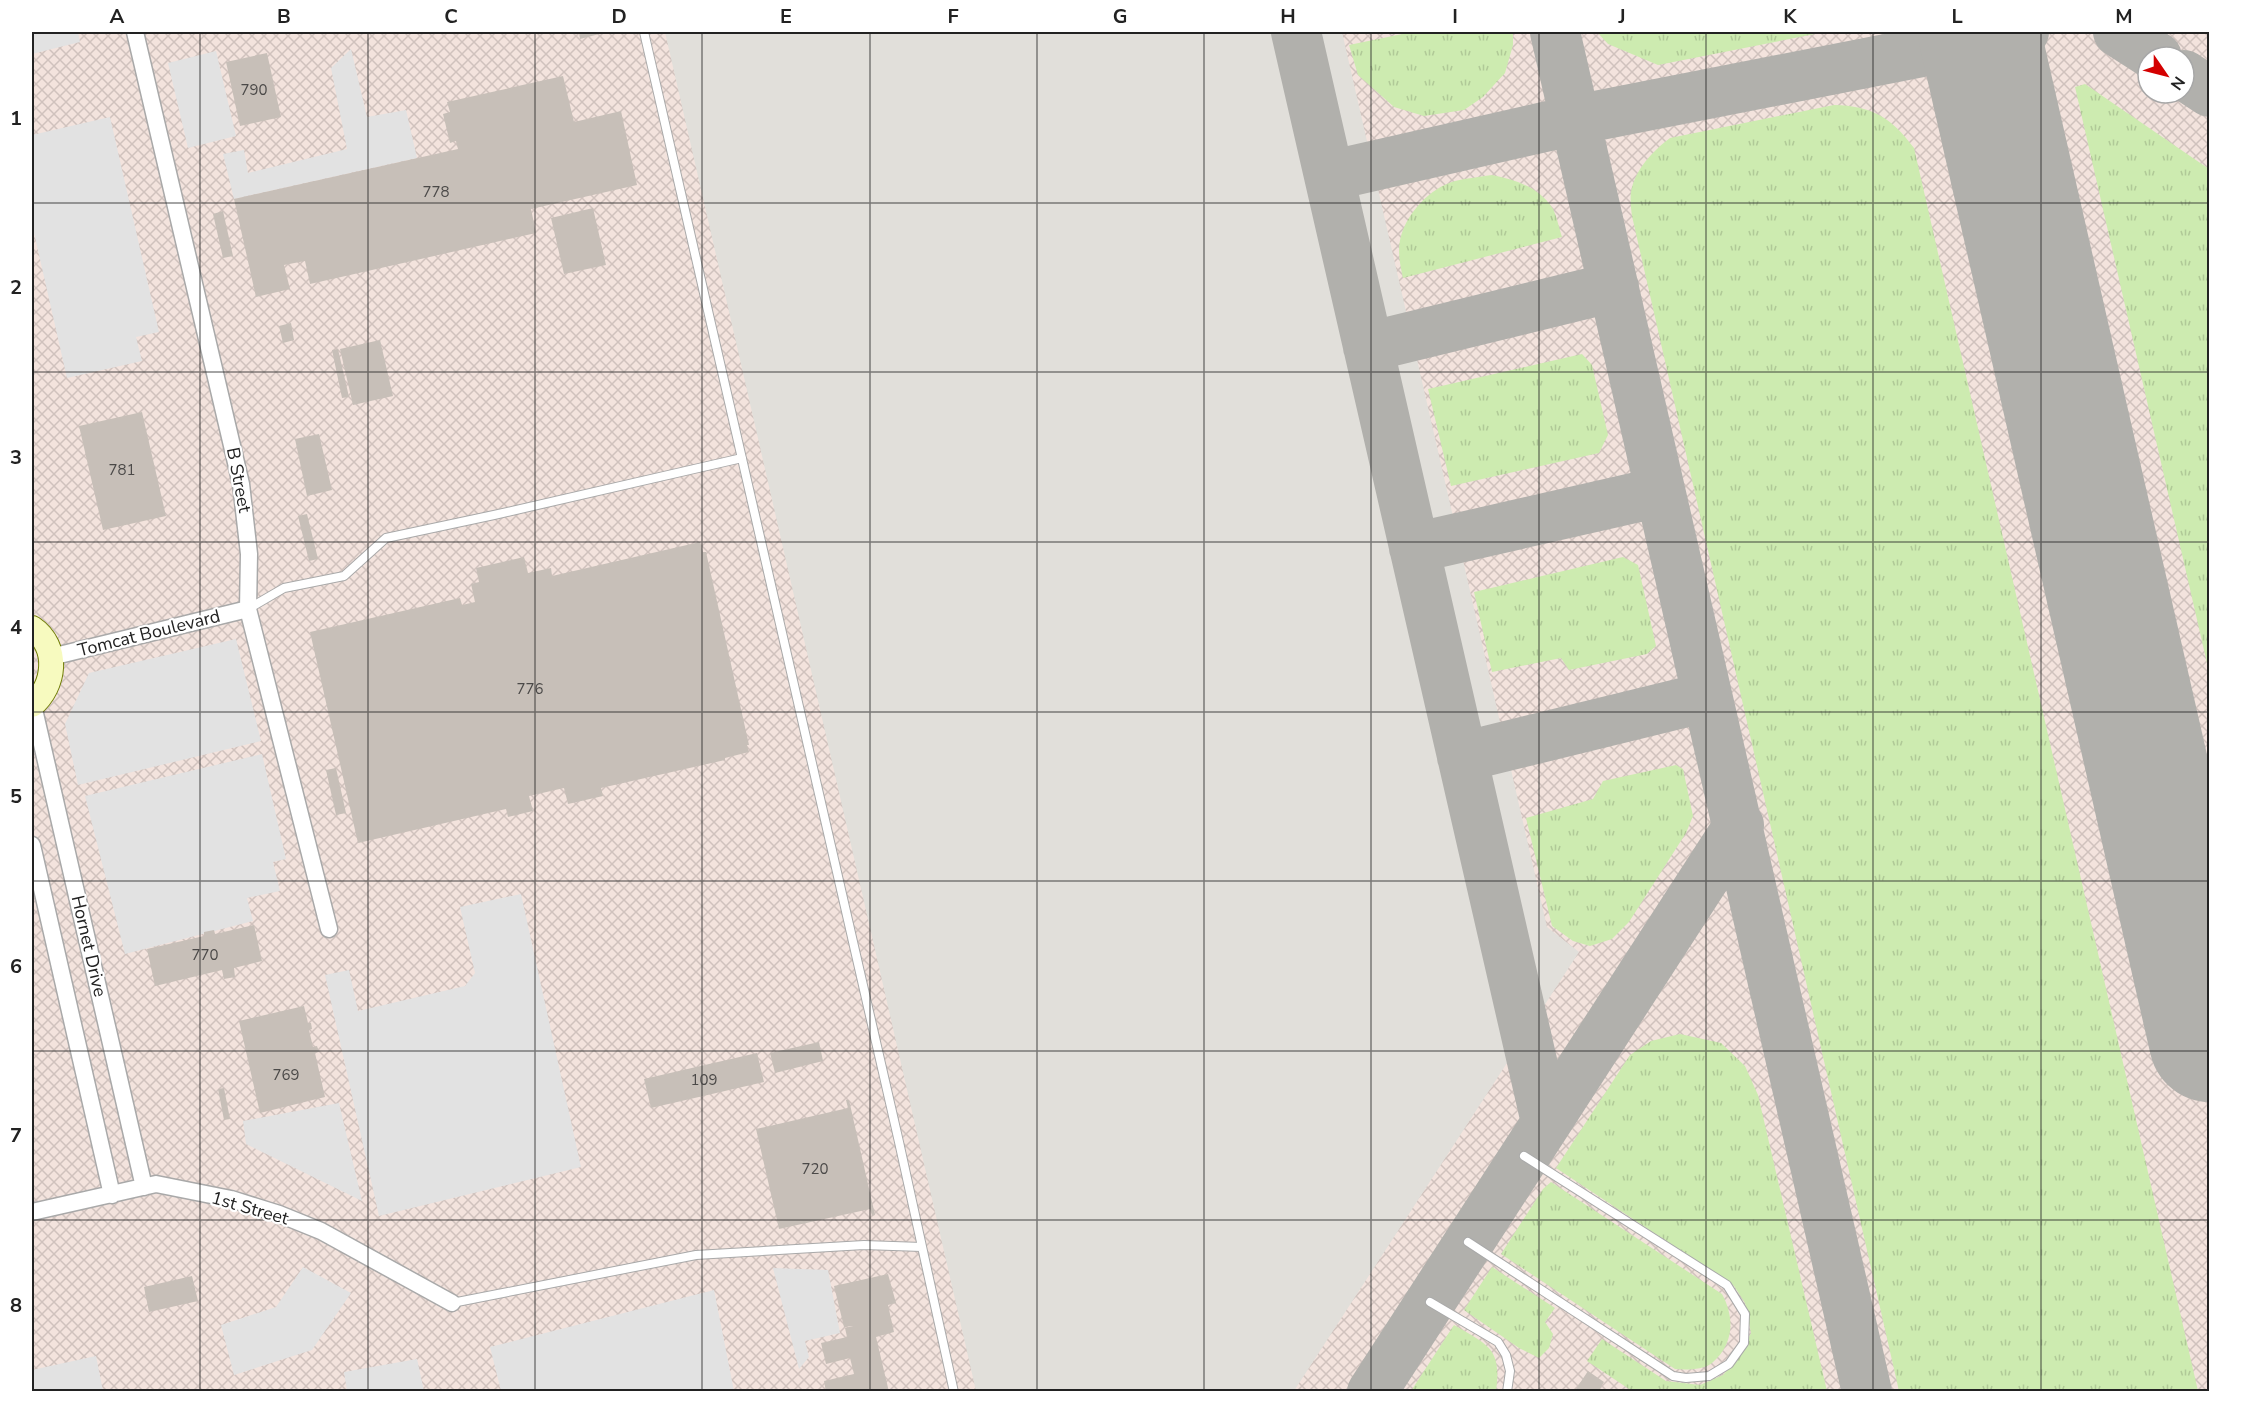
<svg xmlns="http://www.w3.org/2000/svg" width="2241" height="1423" viewBox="0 0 2241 1423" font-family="'Nunito Sans',sans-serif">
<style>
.military{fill:url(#military-cross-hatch);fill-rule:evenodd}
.airport{fill:#e1dfda}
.grass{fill:url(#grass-tufts)}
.parking{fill:#e2e2e2}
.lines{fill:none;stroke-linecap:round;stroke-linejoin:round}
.taxiway{stroke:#b1b0ac;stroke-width:50}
.runway{stroke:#b1b0ac;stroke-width:122}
.building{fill:#c7bfb8}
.lane-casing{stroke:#a9a9a9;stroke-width:10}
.street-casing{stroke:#a9a9a9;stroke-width:19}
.secondary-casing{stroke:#707d05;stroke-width:26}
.lane{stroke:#fff;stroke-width:8}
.street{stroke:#fff;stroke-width:16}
.secondary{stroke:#f7fabf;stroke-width:24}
.grid{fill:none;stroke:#222;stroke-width:1.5;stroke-opacity:0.55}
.labels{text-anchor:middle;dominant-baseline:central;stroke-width:4.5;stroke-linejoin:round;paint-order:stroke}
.number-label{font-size:15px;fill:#4b4948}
.street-label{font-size:18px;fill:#222;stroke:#fff}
.neatline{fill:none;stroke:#222;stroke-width:2}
.grid-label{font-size:20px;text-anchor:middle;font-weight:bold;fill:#222}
</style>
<defs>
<pattern id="military-cross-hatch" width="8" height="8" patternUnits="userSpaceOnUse" patternTransform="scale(1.5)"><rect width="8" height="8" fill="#f3e3dd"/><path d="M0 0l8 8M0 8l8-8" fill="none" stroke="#d0c2bd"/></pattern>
<pattern id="grass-tufts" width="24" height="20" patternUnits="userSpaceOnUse" patternTransform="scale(1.5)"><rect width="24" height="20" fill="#cdebb0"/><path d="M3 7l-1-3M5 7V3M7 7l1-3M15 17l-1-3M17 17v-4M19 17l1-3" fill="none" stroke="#b0c997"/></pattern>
</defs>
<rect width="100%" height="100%" fill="#f2efe9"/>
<path class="military" d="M32 32H2209V1391H32ZM2148 57H2184V93H2148Z"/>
<path class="airport" d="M665 32H1342L1547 927 1579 952 1294 1391H976Z"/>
<path class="grass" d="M1412 32H1513V45L1505 73 1483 97 1464 110 1424 116 1394 107 1358 75 1349 45Z
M1597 32H1825L1658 65 1608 44Z
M2085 84 2209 169V672L2075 87Z
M1834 105C1872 106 1891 117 1914 148L2198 1391H1899L1632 216C1631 209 1630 199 1631 192 1635 169 1653 151 1670 138Z
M1492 175C1516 180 1539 187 1553 209 1557 217 1559 228 1562 237L1403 278C1400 265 1397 250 1401 236 1408 212 1430 188 1455 181 1467 178 1480 177 1492 175Z
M1582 354 1592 365 1608 435 1599 453 1451 486 1428 389Z
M1623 557 1638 565 1656 646 1647 654 1569 670 1561 658 1492 672 1474 592Z
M1676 765 1683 769 1693 816 1686 833 1629 922 1612 939 1590 946 1573 941 1552 926 1526 818 1593 799 1603 781Z
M1680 1034 1721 1043 1745 1066 1758 1095 1827 1391H1632L1587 1361 1602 1339 1666 1381 1700 1385 1723 1375 1740 1355 1751 1333 1745 1303 1734 1286 1556 1168 1630 1055 1651 1041Z
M1551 1182 1722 1294C1735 1318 1734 1344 1712 1363 1703 1370 1686 1370 1675 1369L1501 1254 1543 1189Z
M1492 1267 1555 1308 1545 1322 1553 1334 1549 1348 1539 1358 1519 1348 1464 1310Z
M1454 1325C1488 1345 1502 1348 1496 1391H1411Z"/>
<path class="parking" d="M32 32H78L80 42 32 54Z
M351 49 367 117 406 110 417 158 234 199 223 154 244 150 248 173 347 149 331 68Z
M216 51 236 136 188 148 168 63Z
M110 117 159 332 136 337 142 361 67 378 32 224V135Z
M236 639 261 741 78 785 65 724 89 673Z
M262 754 286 859 273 862 280 891 247 898 253 921 125 954 85 796Z
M521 894 581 1167 379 1216 325 975 349 970 358 1011 465 986 475 973 460 907Z
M339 1103 362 1201 246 1144 243 1121Z
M303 1267 351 1293 312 1350 234 1375 221 1325 276 1307Z
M773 1268 828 1270 840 1333 805 1341 809 1357 799 1369Z
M714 1290 734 1391H501L490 1347Z
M96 1356 103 1391H32V1370Z
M417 1359 424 1391H347L344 1372Z"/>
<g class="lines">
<path class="taxiway" d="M1296 32 1546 1122
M1555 32 1867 1392
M2118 32 2157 57
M2184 75 2210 92
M1329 176 1575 120 2024 32
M1368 347 1614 287
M1414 548 1660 492
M1462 757 1707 697
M1372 1392 1739 825"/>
<path class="runway" d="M1979 32 2210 1041"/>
</g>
<path class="building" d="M579 32H607L580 39Z
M267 53 281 117 240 126 226 62Z
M563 76 574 122 621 111 637 185 531 209 536 233 310 284 305 261 284 265 290 289 256 297 234 199 458 149 456 141 450 143 443 114 450 112 447 102Z
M593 208 606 265 564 274 551 218Z
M223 211 233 256 223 258 213 214Z
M291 323 294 340 283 343 279 326Z
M380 340 393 396 353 405 340 349Z
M338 349 349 397 342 398 332 350Z
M142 412 166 516 103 530 79 426Z
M319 434 332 490 307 496 295 439Z
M307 514 318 559 309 561 298 516Z
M700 542 703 552H706L749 745H747L749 752 725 758V760L601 788 603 796 568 804 564 788 529 796 533 811 508 817 506 809 358 843 310 632 460 598 462 605 475 602 471 584 479 582 476 568 524 557 528 573 551 568 552 576Z
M336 768 346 813 336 815 326 770Z
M254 925 262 961 234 968 235 977 224 979 222 970 155 986 147 949 204 936V932L214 930 215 934Z
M304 1006 308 1023H311L312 1029 309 1030 313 1047 317 1046 319 1052 315 1053 325 1097 260 1113 239 1021Z
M819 1042 823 1061 775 1073 770 1053Z
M757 1053 764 1082 651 1108 644 1079Z
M224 1088 230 1119 224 1120 218 1089Z
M846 1100H849L875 1215 872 1216 870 1209 779 1229 756 1129 848 1108Z
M888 1274 896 1303 888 1305 894 1332 876 1337 889 1392H826L824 1381 854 1374 850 1358 826 1364 821 1343 847 1337 845 1328 853 1326 844 1327 834 1286Z
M192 1276 198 1301 149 1312 144 1287Z
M1588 1371 1604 1382 1598 1392H1574Z"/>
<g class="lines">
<g class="lane-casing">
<path id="lane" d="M644 32 899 1142 954 1392
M248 609 284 588 344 576 386 538 494 515 742 458
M1468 1242 1673 1376 1686 1378 1709 1376 1729 1364 1744 1343 1745 1314 1727 1285 1524 1156
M1430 1302 1498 1342 1506 1355 1510 1371 1507 1392
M452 1303 696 1255 864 1245 922 1247"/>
</g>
<g class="street-casing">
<path id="street" d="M135 32 241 484 249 554 248 609 329 929
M51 657 248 609
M33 705 144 1187
M32 845 112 1195
M32 1212 156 1184 231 1199 279 1214 321 1231 452 1303"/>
</g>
<g class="secondary-casing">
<path id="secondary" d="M32 628C60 647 55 686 32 705"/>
</g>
<use href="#lane" class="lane"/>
<use href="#street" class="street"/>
<use href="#secondary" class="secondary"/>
</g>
<path class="grid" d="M200 32V1392M368 32V1392M535 32V1392M702 32V1392M870 32V1392M1037 32V1392M1204 32V1392M1371 32V1392M1539 32V1392M1706 32V1392M1873 32V1392M2041 32V1392M32 203H2210M32 372H2210M32 542H2210M32 712H2210M32 881H2210M32 1051H2210M32 1220H2210"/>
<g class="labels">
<g class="number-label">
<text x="254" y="90">790</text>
<text x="436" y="192">778</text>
<text x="122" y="470">781</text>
<text x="530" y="689">776</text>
<text x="205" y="955">770</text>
<text x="286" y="1075">769</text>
<text x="704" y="1080">109</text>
<text x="815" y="1169">720</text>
</g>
<g class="street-label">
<text transform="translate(239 480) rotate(79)">B Street</text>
<text transform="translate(149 633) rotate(-14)">Tomcat Boulevard</text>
<text transform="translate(89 946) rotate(77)">Hornet Drive</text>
<text transform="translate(250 1208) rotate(16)">1st Street</text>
</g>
</g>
<rect width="2241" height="1423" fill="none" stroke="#ffffff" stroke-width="66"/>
<g transform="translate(2166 75) rotate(125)"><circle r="28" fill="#ffffff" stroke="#a7a7a7" stroke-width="1.5"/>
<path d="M0-4.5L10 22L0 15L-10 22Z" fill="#d40000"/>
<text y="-9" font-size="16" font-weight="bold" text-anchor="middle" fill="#222222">N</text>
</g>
<rect x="33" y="33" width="2175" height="1357" class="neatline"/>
<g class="grid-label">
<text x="117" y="23">A</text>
<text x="284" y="23">B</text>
<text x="451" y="23">C</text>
<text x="619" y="23">D</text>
<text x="786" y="23">E</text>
<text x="953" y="23">F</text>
<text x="1120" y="23">G</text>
<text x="1288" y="23">H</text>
<text x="1455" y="23">I</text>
<text x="1622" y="23">J</text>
<text x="1790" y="23">K</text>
<text x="1957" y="23">L</text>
<text x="2124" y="23">M</text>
<text x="16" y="125">1</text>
<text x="16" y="294">2</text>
<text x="16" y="464">3</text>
<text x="16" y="634">4</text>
<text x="16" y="803">5</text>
<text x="16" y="973">6</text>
<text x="16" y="1142">7</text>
<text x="16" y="1312">8</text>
</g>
</svg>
